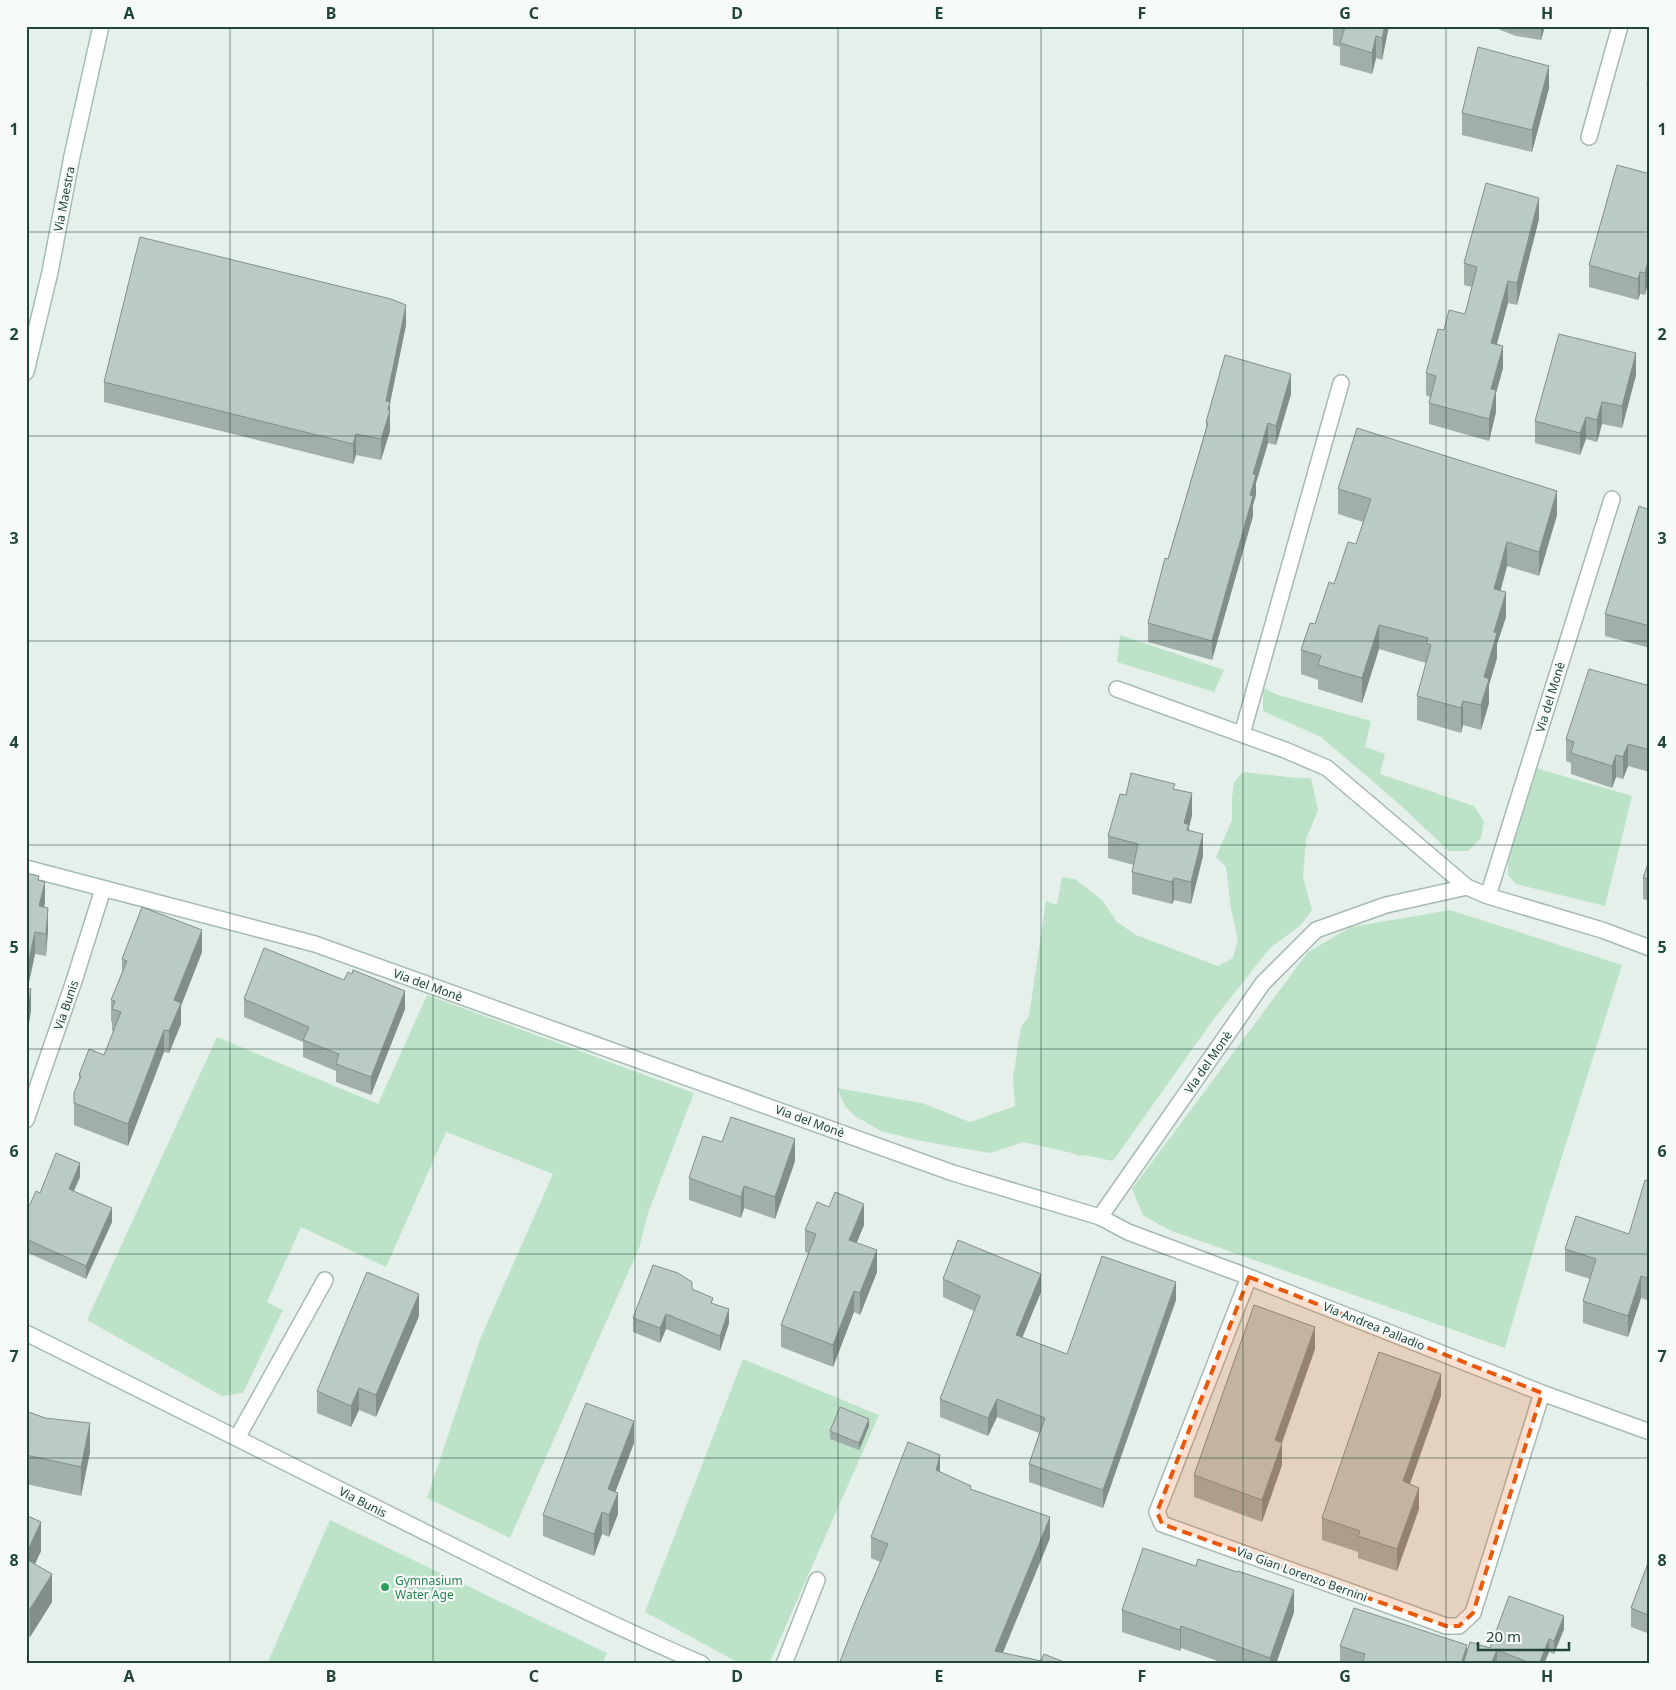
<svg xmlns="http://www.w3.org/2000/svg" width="1676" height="1690" viewBox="0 0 1676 1690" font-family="'Noto Sans',sans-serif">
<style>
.green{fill:#bce3c7}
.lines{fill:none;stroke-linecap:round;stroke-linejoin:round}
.service-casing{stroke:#a6b9b3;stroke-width:18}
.minor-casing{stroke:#a6b9b3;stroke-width:18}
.secondary-casing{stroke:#a2bdb4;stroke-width:18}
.service{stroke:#fff;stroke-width:15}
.minor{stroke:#fff;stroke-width:15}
.secondary{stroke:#fff;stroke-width:15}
.wall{fill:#a0afa9}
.shaded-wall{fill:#828e89}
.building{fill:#bacbc4;stroke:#828e89}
.marked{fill:#e8590c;fill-opacity:0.2;stroke:#e8590c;stroke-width:4;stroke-dasharray:10 6;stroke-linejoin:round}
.grid{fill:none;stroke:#21443b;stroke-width:1;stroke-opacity:0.55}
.leisure-dot{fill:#2e9e5b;stroke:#f6fbf9;stroke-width:2}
.labels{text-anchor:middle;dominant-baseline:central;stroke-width:4.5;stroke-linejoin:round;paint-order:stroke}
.street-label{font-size:12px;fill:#21443b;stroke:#f6fbf9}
.leisure-label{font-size:12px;fill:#27864d;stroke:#f6fbf9;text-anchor:start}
.neatline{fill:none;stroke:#21443b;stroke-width:2}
.grid-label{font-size:16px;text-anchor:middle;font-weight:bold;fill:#21443b}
</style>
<rect width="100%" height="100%" fill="#e5f0eb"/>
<path class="green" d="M1120 635 1224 670 1214 692 1117 662Z
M1263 688 1278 695 1371 721 1365 747 1385 754 1380 774 1474 806 1484 822 1481 838 1468 851H1449L1398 803 1321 737 1263 711Z
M1536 768 1632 796 1605 906 1516 884 1508 875V857Z
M1243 772 1296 778H1311L1318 810 1306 839 1303 877 1312 910 1301 925 1270 948 1213 1020 1113 1161 1084 1155 1079 1156 1072 1153 1023 1142 990 1153 921 1141 881 1131 855 1116 845 1106 837 1088 922 1103 970 1122 1015 1106 1013 1078 1021 1027 1029 1016 1046 901 1057 905 1062 877 1075 879 1102 900 1117 922 1136 935 1218 966 1233 958 1238 940 1231 909 1226 867 1216 857 1232 820V798L1234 782Z
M1450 910 1622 965 1543 1217 1505 1348 1169 1230 1143 1215 1132 1189 1308 952 1351 927Z
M427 995 694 1093 648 1213 639 1248 510 1538 427 1498 481 1337 553 1174 446 1132 386 1267 301 1227 267 1302 283 1310 243 1393 222 1396 87 1320 217 1037 378 1104Z
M743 1359 879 1415 769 1664H741L645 1612Z
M330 1520 607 1653 602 1664H267Z"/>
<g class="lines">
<g class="service-casing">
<path id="service" d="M26 1120 74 981 103 889
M1100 1217 1263 983 1316 930 1386 905 1467 887
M784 1664 817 1580"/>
</g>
<g class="minor-casing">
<path id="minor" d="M1589 137 1620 26
M1117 689 1285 750 1327 768 1467 887 1488 896 1602 930 1650 948
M1242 734 1341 383
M26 868 315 944 953 1173 1100 1217 1128 1232 1249 1277 1542 1393 1650 1432
M1488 896 1612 499
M1249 1277 1157 1512 1162 1524 1446 1626H1459L1473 1613 1542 1393
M26 1333C179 1408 330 1486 483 1561 555 1597 628 1632 702 1664
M237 1438 325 1280"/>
</g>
<g class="secondary-casing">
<path id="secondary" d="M26 372 50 272 72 156 101 26"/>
</g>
<use href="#service" class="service"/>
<use href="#minor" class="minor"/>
<use href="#secondary" class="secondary"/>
</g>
<path class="wall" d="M1333 26H1389L1382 60 1376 58 1372 74 1340 65V47L1333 45Z
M1498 26H1545L1541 40 1516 36 1498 29Z
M1650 73V107L1647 106V84Z
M1549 88 1532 152 1462 135V113Z
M1650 174 1645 295 1640 294 1638 300 1589 287V265Z
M1539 219 1517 305 1508 303 1497 344 1503 368 1496 393V412L1489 441 1429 424V403L1430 397 1426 395V373L1444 330 1465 314 1472 287 1464 285V263Z
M406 325 390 403V431L381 460 356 455 353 464 104 402V382Z
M1636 375 1622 428 1602 424 1597 442 1586 439 1580 455 1535 443V421Z
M1291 394 1276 445 1268 443 1256 483V495L1253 505V516L1212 660 1148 642V623L1168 559 1206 428V422Z
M1338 489 1557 515 1539 576 1507 566 1501 590 1506 617 1497 644V658L1489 685V703L1481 730 1463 725 1461 733 1417 720V696L1426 663 1379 649 1362 703 1318 689V680L1301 674V650L1315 624 1334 584 1356 544 1363 522 1338 514Z
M1650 510V648L1605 636V614Z
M1650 686V772L1628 766 1623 779 1616 777 1612 788 1571 774V763L1566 761V739Z
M1175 790 1192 815 1189 827V831L1203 856 1191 904 1174 900 1172 904 1132 894V872L1134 865 1108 858V836L1126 795Z
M1650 840V901L1643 899V878L1650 858Z
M26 873 39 880 45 903 44 907 48 930 46 956 35 954 28 988 31 1010 27 1035H26Z
M202 952 181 1006V1024L169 1053 164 1052 128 1146 74 1125V1093L79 1081V1075L104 1055 114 1031H112V1022H111V1000L122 972V959Z
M344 980 405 1009 371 1095 336 1082V1071L303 1057V1042L244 1017V999Z
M722 1142 795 1161 775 1219 744 1208 741 1218 689 1200V1178Z
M80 1177 74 1191 112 1222 86 1279 26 1252V1213L40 1193Z
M1650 1182V1301L1641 1298 1628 1337 1583 1323V1301L1590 1279 1565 1271V1249L1629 1234Z
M864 1225 857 1242 877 1272 860 1315 854 1312 833 1367 781 1347V1325L809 1253 805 1252V1230Z
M943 1279 1041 1292 1022 1337 1067 1354 1176 1300 1103 1508 1029 1482V1464L1039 1433 997 1417 988 1436 940 1417V1399L974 1311 943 1297Z
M692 1289 713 1304 729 1323 720 1351 666 1329 660 1343 633 1332V1318Z
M419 1316 376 1417 359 1410 351 1427 317 1413V1391Z
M1315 1349 1282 1443V1465L1262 1522 1194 1497V1475Z
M1441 1396 1410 1484 1419 1509 1397 1571 1358 1558V1552L1322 1540V1518Z
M26 1411 90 1452 81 1496 26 1484Z
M869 1426 859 1450 830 1439V1431Z
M634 1443 615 1492 618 1514 609 1537 602 1534 594 1556 543 1536V1515Z
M940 1472 1050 1538 1003 1653 1041 1661 839 1664 880 1562 871 1558V1537Z
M26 1515 41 1551 35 1564 52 1602 30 1637 26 1634Z
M1650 1558V1634L1631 1627V1608Z
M1122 1610 1294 1612 1276 1664H1226L1181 1648 1180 1651 1122 1632Z
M1564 1629 1554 1654 1549 1652 1544 1664H1340V1646L1467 1653Z"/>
<path class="shaded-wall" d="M1385 26H1389L1382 60V38Z
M1541 26H1545L1541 40Z
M1376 36V58L1372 74V53Z
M1549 66V88L1532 152V130Z
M1539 198V219L1517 305V283Z
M1650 253V275L1645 295V273Z
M1640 272V294L1638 300V279Z
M1508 281V303L1491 365V343Z
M406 305V325L390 403V431L381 460V439L386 401Z
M1503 346V368L1496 393V412L1489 441V419L1491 389Z
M1636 353V375L1622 428V406Z
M1291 374V394L1276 445V426Z
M1602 402V424L1597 442V420Z
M1586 417V439L1580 455V433Z
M1268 423V443L1256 483V495L1253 505V516L1212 660V641L1250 495 1253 474Z
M356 434V455L353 464V444Z
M1557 491V515L1539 576V552Z
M1507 542V566L1494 613V589Z
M1506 592V617L1497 644V658L1489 685V703L1481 730V705L1484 677 1494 632Z
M1379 625V649L1362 703V678Z
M1463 701V725L1461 733V708Z
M1628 744V766L1623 779V757Z
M1616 755V777L1612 788V766Z
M1192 793V815L1189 827V847L1184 823Z
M1203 834V856L1191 904V882Z
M1174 878V900L1172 904V882Z
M45 882V903L39 927V906Z
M48 908V930L46 956V934Z
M202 930V952L181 1006V1024L169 1053V1031L174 1000Z
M35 932V954L26 995V973Z
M31 989V1010L27 1035V1014Z
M405 991V1009L371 1095V1077Z
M164 1030V1052L128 1146V1124Z
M795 1139V1161L775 1219V1197Z
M80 1163V1177L69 1202V1189Z
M744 1186V1208L741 1218V1197Z
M864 1204V1225L849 1261V1240Z
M112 1208V1222L86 1279V1266Z
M877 1250V1272L860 1315V1293Z
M1041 1274V1292L1016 1353V1335Z
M1641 1276V1298L1628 1337V1316Z
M1176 1282V1300L1103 1508V1490Z
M854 1291V1312L833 1367V1345Z
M419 1294V1316L376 1417V1395Z
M729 1309V1323L720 1351V1336Z
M666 1314V1329L660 1343V1328Z
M1315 1327V1349L1275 1462V1440Z
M1441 1374V1396L1403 1503V1481Z
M359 1388V1410L351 1427V1406Z
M997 1399V1417L988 1436V1418Z
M869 1419V1426L859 1450V1443Z
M634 1421V1443L608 1511V1489Z
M90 1423V1452L81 1496V1467Z
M1282 1443V1465L1262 1522V1500Z
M940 1455V1476L936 1470Z
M1419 1488V1509L1397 1571V1549Z
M618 1493V1514L609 1537V1515Z
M602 1512V1534L594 1556V1534Z
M1050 1517V1538L998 1664 995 1651Z
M41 1522V1551L26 1583V1554Z
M52 1574V1602L30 1637V1609Z
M1294 1590V1612L1276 1664H1270V1658Z
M1564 1616V1629L1554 1654V1641Z
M1181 1626V1648L1180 1651V1630Z
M1549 1639V1652L1544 1664H1539Z
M1467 1645V1664H1461Z
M1497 1650V1664H1491Z"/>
<path class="building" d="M1342 26H1385L1382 38 1376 36 1372 53 1340 43 1345 27Z
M1478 47 1549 66 1532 130 1462 113Z
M1650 73V85L1647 84Z
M1617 165 1650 174V253L1645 273 1640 272 1638 279 1589 265Z
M1486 183 1539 198 1517 283 1508 281 1491 343 1503 346 1491 389 1496 390 1489 419 1429 403 1436 376 1426 373 1438 329 1444 330 1449 310 1465 314 1477 267 1464 263Z
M140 237 391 299 406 305 386 401 390 402 388 410 390 411 381 439 356 434 353 444 104 382Z
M1559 334 1636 353 1622 406 1602 402 1597 420 1586 417 1580 433 1535 421Z
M1225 355 1291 374 1276 426 1268 423 1253 474 1256 475 1250 495 1253 496 1212 641 1148 623 1165 558 1168 559 1208 423 1206 422Z
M1357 428 1557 491 1539 552 1507 542 1494 589 1506 592 1494 632 1497 633 1484 677 1489 679 1481 705 1463 701 1461 708 1417 696 1431 645 1426 643 1428 638 1379 625 1362 678 1318 665 1321 656 1301 650 1310 623 1315 624 1329 582 1334 584 1348 542 1356 544 1371 499 1338 489Z
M1639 506 1650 510V626L1605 614Z
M1589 669 1650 686V750L1628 744 1623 757 1616 755 1612 766 1571 753 1574 742 1566 739Z
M1131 773 1175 784 1173 789 1192 793 1184 823 1189 825 1187 830 1203 834 1191 882 1174 878 1172 882 1132 872 1138 844 1108 836 1120 794 1126 795Z
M1650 858V879L1643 878Z
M26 873 39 876 38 880 45 882 39 906 48 908 46 934 35 932 26 973Z
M142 907 202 930 174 1000 181 1003 169 1031 164 1030 128 1124 74 1103V1093L81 1076 79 1075 89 1049 104 1055 121 1012 112 1009 115 1001 111 1000 127 961 122 959Z
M264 948 344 980 348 972 352 974 353 970 405 991 371 1077 336 1064 339 1054 303 1040 309 1027 244 999Z
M26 987 31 989 27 1014 26 1013Z
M731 1117 795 1139 775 1197 744 1186 741 1197 689 1178 703 1136 722 1142Z
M56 1153 80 1163 69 1189 112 1208 86 1266 26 1239V1213L36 1191 40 1193Z
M1645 1180 1650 1182V1279L1641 1276 1628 1316 1583 1301 1596 1259 1565 1249 1576 1216 1629 1234Z
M835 1192 864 1204 849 1240 877 1250 860 1293 854 1291 833 1345 781 1325 816 1234 805 1230 817 1202 829 1207Z
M958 1240 1041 1274 1016 1335 1067 1354 1102 1256 1176 1282 1103 1490 1029 1464 1045 1418 997 1399 988 1418 940 1399 980 1296 943 1279Z
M653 1265 678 1273 692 1282V1289L713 1298 711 1303 729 1309 720 1336 666 1314 660 1328 633 1318Z
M367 1272 419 1294 376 1395 359 1388 351 1406 317 1391Z
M1254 1305 1315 1327 1275 1440 1282 1443 1262 1500 1194 1475Z
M1379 1352 1441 1374 1403 1481 1419 1488 1397 1549 1358 1536 1360 1531 1322 1518Z
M586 1403 634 1421 608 1489 618 1493 609 1515 602 1512 594 1534 543 1515Z
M840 1407 869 1419 859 1443 830 1431Z
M26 1411 45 1418 90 1423 81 1467 26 1455Z
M908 1442 940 1455 936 1470 971 1486 970 1489 1050 1517 995 1651 1041 1661 1044 1654 1069 1664H839L860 1610 888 1544 871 1537Z
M26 1515 41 1522 26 1554Z
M1143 1548 1196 1566 1198 1559 1237 1572 1238 1571 1294 1590 1270 1658 1181 1626 1180 1630 1122 1610Z
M1650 1558V1616L1631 1608Z
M26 1559 52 1574 30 1609 26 1606Z
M1509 1596 1564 1616 1554 1641 1549 1639 1539 1664H1533L1497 1650 1491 1664H1463L1470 1642 1490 1648Z
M1354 1608 1467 1645 1461 1664H1362L1365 1654 1340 1646Z"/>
<path class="marked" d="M1249 1277 1542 1393 1473 1613 1459 1626H1446L1162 1524 1157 1512Z"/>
<path class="grid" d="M230 26V1664M433 26V1664M635 26V1664M838 26V1664M1041 26V1664M1243 26V1664M1446 26V1664M26 232H1650M26 436H1650M26 641H1650M26 845H1650M26 1049H1650M26 1254H1650M26 1458H1650"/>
<circle class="leisure-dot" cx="385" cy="1587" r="5"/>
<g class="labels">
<g class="street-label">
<text transform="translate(64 199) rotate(-79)">Via Maestra</text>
<text transform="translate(1550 697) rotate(-73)">Via del Monè</text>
<text transform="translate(428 985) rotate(20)">Via del Monè</text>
<text transform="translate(66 1005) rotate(-71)">Via Bunis</text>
<text transform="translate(1208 1062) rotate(-55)">Via del Monè</text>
<text transform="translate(810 1121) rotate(20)">Via del Monè</text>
<text transform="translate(1374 1326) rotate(22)">Via Andrea Palladio</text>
<text transform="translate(363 1502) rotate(27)">Via Bunis</text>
<text transform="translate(1302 1574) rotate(20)">Via Gian Lorenzo Bernini</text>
</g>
<g class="leisure-label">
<text x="395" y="1580">Gymnasium<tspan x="395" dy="14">Water Age</tspan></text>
</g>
</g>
<rect width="1676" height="1690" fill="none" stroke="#f6fbf9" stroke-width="55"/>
<path d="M1478 1642v8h91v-8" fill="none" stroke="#21443b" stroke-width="2.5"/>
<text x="1486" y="1642" font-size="15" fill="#21443b" stroke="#f6fbf9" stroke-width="4" paint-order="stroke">20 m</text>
<rect x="28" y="28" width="1620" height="1634" class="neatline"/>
<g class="grid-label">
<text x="129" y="19">A</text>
<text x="331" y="19">B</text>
<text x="534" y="19">C</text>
<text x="737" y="19">D</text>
<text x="939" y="19">E</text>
<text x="1142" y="19">F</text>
<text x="1345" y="19">G</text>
<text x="1547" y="19">H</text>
<text x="14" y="135">1</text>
<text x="1662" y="135">1</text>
<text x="14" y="340">2</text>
<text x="1662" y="340">2</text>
<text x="14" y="544">3</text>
<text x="1662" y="544">3</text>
<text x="14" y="748">4</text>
<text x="1662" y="748">4</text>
<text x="14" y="953">5</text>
<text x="1662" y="953">5</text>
<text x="14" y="1157">6</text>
<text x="1662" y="1157">6</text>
<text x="14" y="1362">7</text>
<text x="1662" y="1362">7</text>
<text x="14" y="1566">8</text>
<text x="1662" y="1566">8</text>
<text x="129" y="1682">A</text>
<text x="331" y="1682">B</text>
<text x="534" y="1682">C</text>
<text x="737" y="1682">D</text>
<text x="939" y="1682">E</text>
<text x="1142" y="1682">F</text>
<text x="1345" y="1682">G</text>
<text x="1547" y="1682">H</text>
</g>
</svg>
